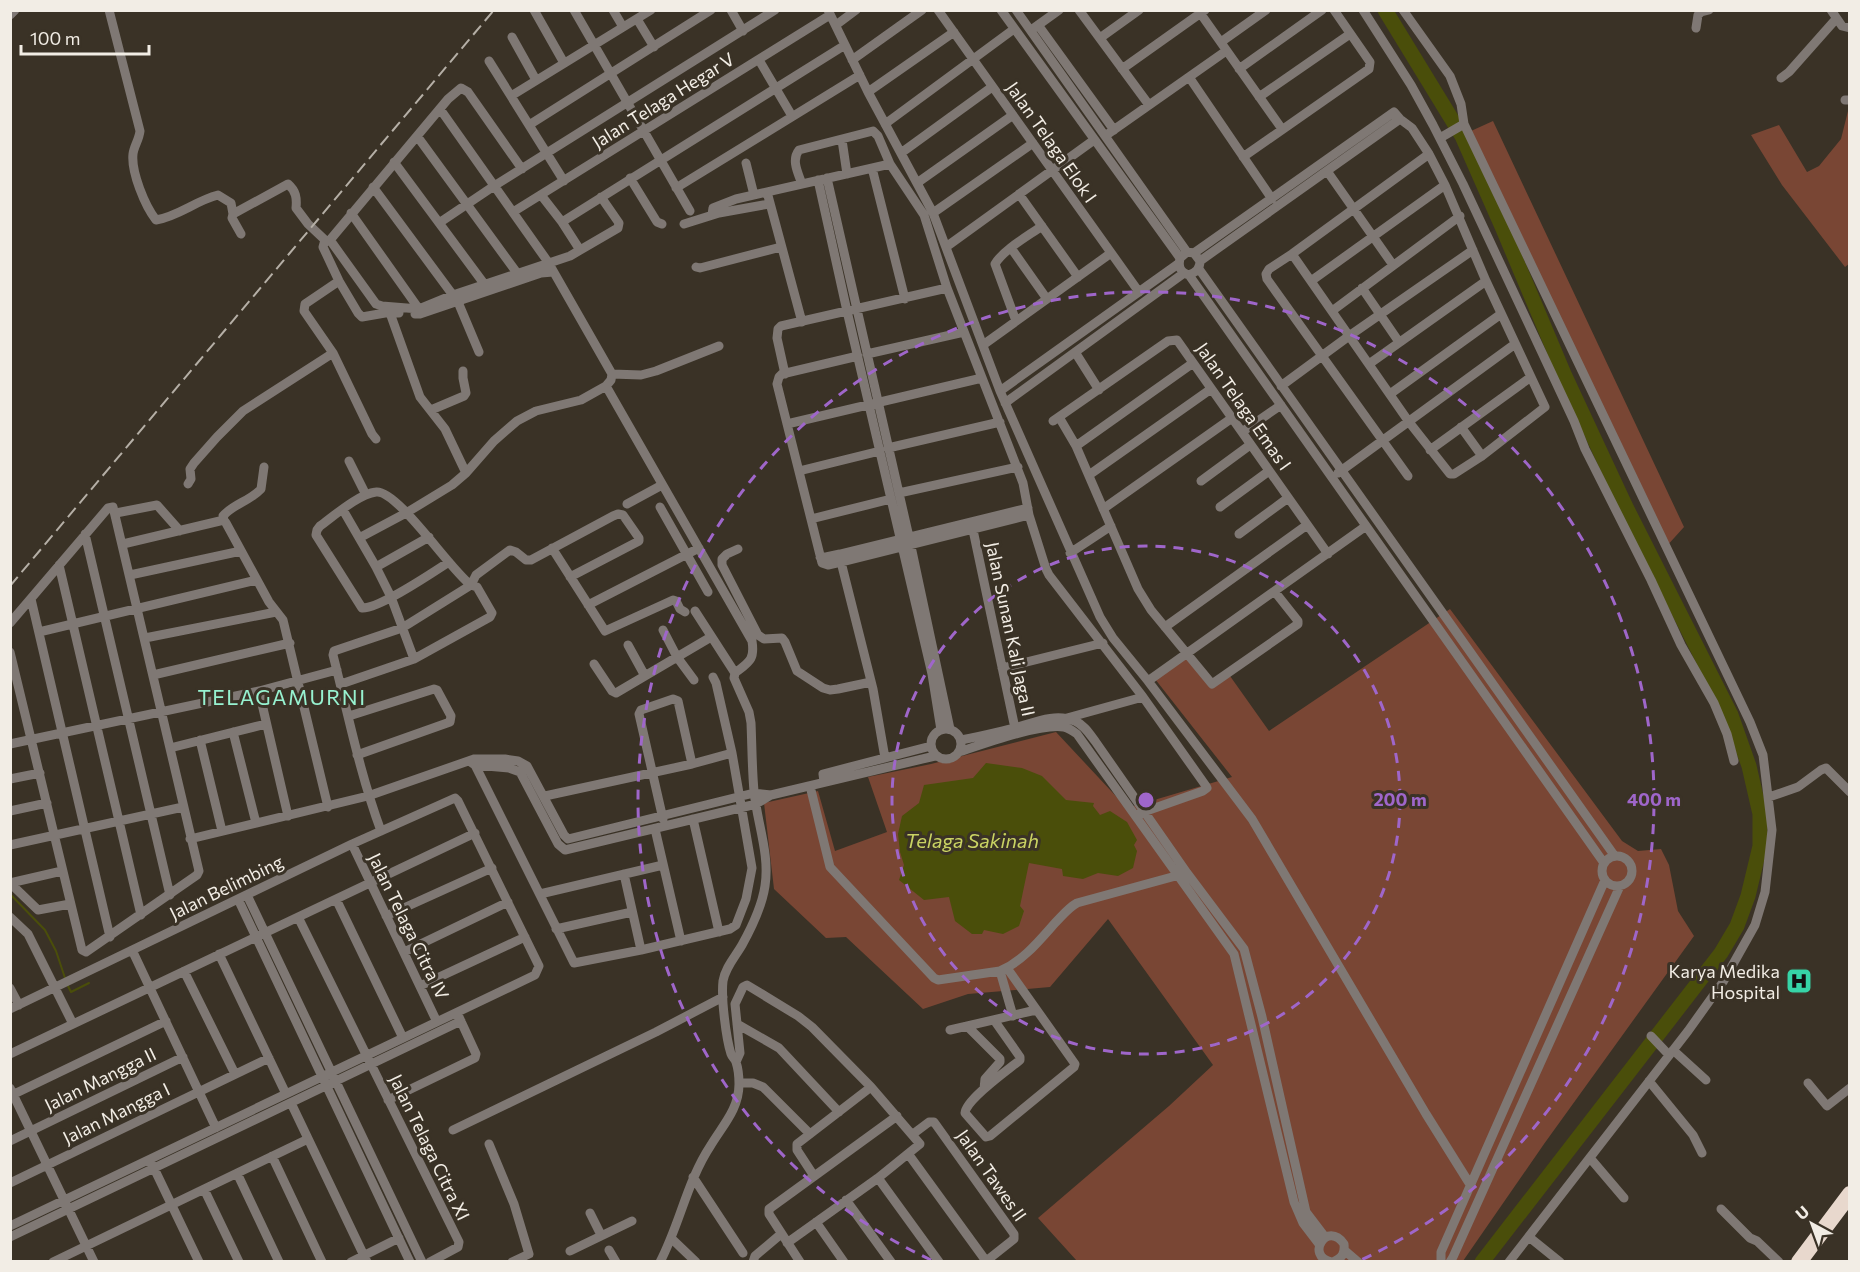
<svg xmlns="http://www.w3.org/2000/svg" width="1860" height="1272" viewBox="0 0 1860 1272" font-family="Commissioner,sans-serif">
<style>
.green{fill:#794634}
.water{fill:#4a4e0a}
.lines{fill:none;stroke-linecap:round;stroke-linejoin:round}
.stream{stroke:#4a4e0a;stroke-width:2}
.river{stroke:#4a4e0a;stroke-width:15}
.street{stroke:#7f7874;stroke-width:9}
.highway{stroke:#e8d8cd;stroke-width:16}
.rail{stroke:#b5afa6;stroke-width:2;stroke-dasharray:12 6;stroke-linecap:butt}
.ring{fill:none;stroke:#9f66ca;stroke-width:3;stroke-dasharray:10 8}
.labels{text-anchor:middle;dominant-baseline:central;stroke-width:6;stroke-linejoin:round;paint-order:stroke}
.street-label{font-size:18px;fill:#f2ede5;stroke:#3a3226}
.poi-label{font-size:18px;fill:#f2ede5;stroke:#3a3226;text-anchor:end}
.water-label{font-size:20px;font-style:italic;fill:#cad363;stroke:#3a3226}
.quarter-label{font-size:21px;letter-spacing:1.5px;fill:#97f2d0;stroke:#3a3226}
.centre{fill:#9f66ca;stroke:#3a3226;stroke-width:3}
.ring-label{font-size:18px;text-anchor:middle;font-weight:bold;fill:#9f66ca;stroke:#3a3226;stroke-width:6;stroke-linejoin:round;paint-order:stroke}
</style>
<rect width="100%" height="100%" fill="#3a3226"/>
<path class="green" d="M1849 107 1850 263 1845 267 1782 185 1751 135 1779 125 1807 172 1819 166 1841 139Z
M1493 121 1684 527 1665 548 1471 131Z
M1450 609 1622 841 1638 851 1661 849 1669 865 1678 911 1694 936 1544 1144 1463 1261H1077L1038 1218 1169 1106 1213 1065 1108 919 1050 987 968 994 923 1009 846 937 826 938 774 889 764 803 818 791 835 851 887 832 868 777 931 764 1056 732 1127 808 1232 777 1155 679 1188 657 1211 688 1230 676 1269 731Z"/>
<path class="water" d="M986 763 1022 768 1042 776 1066 800 1094 803 1093 806 1100 815 1110 811 1127 822 1137 840 1134 845 1137 851 1133 868 1118 876 1098 873 1083 879 1063 876 1062 869 1029 863 1020 906 1024 911 1019 926 1003 934 984 930 982 934H972L955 921 949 897 924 900 899 880 904 865 900 852 898 834 902 816 919 803 924 785 973 778Z"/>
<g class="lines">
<path class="stream" d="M10 894 45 930 56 951 65 978
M67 984 71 992 89 983"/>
<path class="river" d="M1385 10 1462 136 1503 229 1564 374 1625 505 1731 715 1749 766 1760 814V846L1748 896 1737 926 1721 953 1482 1262"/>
<path class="street" d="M109 10 140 131C139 140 134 146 133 154 131 172 145 206 156 220 179 216 195 201 218 195L231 203 233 214
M534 10 564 63
M574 10 690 211
M613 10 623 27
M731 10 743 31
M828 10 868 92 933 213 1000 391 1100 617 1113 638 1148 681 1252 819 1426 1114 1471 1186
M938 10 1139 292
M1001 10 1180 258C1178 267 1180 272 1189 275 1196 272 1200 269 1200 261L1194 253 1187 252 1180 258
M1016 10 1187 252
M1079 10 1149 105
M1198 10 1282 129
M1363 10 1411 85 1433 125 1463 184 1574 421 1585 449 1651 580 1681 645 1714 703 1727 734 1734 761
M1403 10 1450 76 1461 104 1464 124 1750 722 1763 755 1772 830 1765 892 1755 925 1723 982 1688 1031 1509 1262
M1831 10 1842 26 1850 28
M10 15 15 10
M637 19 654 47
M836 25 856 10
M1038 25 1114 130
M1034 28 1059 10
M1696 28 1698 15 1701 12 1709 10
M512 37 536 80
M1100 38 1139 10
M1221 42 1266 10
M759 60 792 116
M852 60 922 10
M489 61 564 181
M1122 69 1205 10
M1239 69 1322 10
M1189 77 1272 199
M1781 78 1789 72 1836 19
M868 92 954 32
M511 96 651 10
M1259 97 1350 34
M1845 100H1850
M440 109 548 262 612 374 611 380 606 386 752 641C755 660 749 662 735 673L734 678 749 712 751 723C752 746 752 769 754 791 757 823 770 854 765 886 762 906 752 927 742 945 735 957 725 968 723 981 721 998 726 1038 731 1054 732 1057 735 1059 736 1062 738 1068 739 1078 739 1084 739 1109 723 1125 711 1145 687 1181 680 1224 660 1262
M885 124 1014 29
M529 125 711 10
M417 136 517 273
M1105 136 1226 51
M1440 138 1464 124
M842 140 847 174
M901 153 992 87
M1243 157 1369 69 1370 62 1334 10
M394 162 485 285
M746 163 754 195
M872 168 905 299
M522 169 468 92 461 88 448 99 330 240 376 304 382 306 419 309 453 295 570 256 618 228 619 223 601 197
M1327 171 1393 265
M630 178 657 222 662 224
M827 178 909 537 950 729
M818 180 847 311 932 674 941 730
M917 183 1013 115
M802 184C798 173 791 160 799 150L873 131 878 136 890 164
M373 187 458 302 479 352
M676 188 860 75
M767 192 802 322
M1019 194 1078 277
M541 195 562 222 580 250
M513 212 830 15
M351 213 419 309
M933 213 1033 143
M712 215 713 208 736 199 890 164 924 215 947 288 1023 483 1029 515 1046 569 1049 575 1143 697 1206 786 1207 788 1203 791 1135 815
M562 222 845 45
M439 223 494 186 775 10
M684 224 719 213 769 204
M241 234 232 218 233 214 288 184C296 191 297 198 296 208L308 224 325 240 323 247 339 281 358 313 362 317 385 313H399
M946 247 1094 140
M1011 248 1047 299
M1194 253 1394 112 1400 119 1412 128 1429 154 1445 185 1486 281 1545 407 1482 456 1454 474H1450L1409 422 1292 254
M1200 261 1400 119
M696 267 700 268 781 247
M1199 269 1614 855
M1189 275 1604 863
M339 281 305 304 304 311 333 353 372 434 376 439
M1311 281 1445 185
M1362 288 1399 342
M1332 311 1460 216
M390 313 420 397 445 429 466 473
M415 314H420L541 273 553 272
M1016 321 995 264C1003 250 1028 236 1042 226
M983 345 1111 253
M1075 352 1099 390
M867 354 964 332
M858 356 782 374 779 377 777 384 822 563 828 565 841 562 1029 515
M1369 364 1486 281
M612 374 641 375 656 371 719 346
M785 374 777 338 778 329 781 326 947 288
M1281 386 1349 336 1473 250
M1000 391 1178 264
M1390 394 1501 314
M1005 403 1184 273
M431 410 464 396 466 393 463 378V371
M1059 417 1076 446 1138 589 1151 610 1212 684 1298 624V621L1275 592
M1053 421 1168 341 1177 340 1328 554
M787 424 982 378
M1461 427 1482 456
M1242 432 1281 405
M1076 446 1193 363
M888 448 1000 422
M1430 450 1531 377
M349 461 366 495
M799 471 880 451
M1338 473 1515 344
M1089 475 1211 389
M1408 476 1267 279 1266 274 1269 269 1292 254 1429 154
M1201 481 1250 445
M188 484 191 479 190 469 194 463 217 437 243 411 333 353
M899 493 1018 467
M627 504 662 485
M660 507 708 592
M1220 507 1269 471
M1103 509 1232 418
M343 510 376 567 391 597 414 659
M116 513 157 505 180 531
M811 519 891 499
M224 520 223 516C233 504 250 501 261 489L264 467
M973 530 1016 733
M85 534 170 895
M1239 534 1288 498
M361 537 406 513 452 485 466 473 494 441 517 421 536 411 581 400 606 386
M123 544 224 520 226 523 269 602 283 620 328 807
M552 548 605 631 673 600 676 601 680 609 685 612
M738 549 727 554 722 559V565L758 635 764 639 782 638 785 642 797 671 823 688 830 690 838 689 871 682
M1070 553 1111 526
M820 557H826L840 554 1028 508
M449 562C432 573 379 609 362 608L316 535 317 530 320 526C335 515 359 494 376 492 397 489 451 571 471 585L476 575 510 550 516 552 526 560H531L613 516 618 514 623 515 639 538V541L570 577
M841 562 873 689 885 758
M59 565 141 915
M376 567 429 537
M130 575 241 551
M31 599 110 937
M588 605 699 548
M695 611 735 673
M10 623 108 508 113 507 199 871 197 875 86 952 82 950 10 652
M1165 627 1307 525
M663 630 677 657 694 680
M39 632 257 580
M145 638 276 612
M628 645 645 676
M594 664 612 691 616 693 711 637
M1002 668 1103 643
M153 675 290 643
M1148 681 1366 526
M341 684 414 659 490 617 492 613 477 587 471 585 402 628 334 651 333 655C348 714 360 774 381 831
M259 691 288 816
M349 716 434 689 437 690 451 716 450 722 357 755
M1067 718 1143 697
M931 744a15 15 0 1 1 30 0a15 15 0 1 1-30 0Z
M233 732 256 823
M200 740 222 831
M961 740C978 737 994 733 1011 729 1031 724 1054 712 1075 721 1084 725 1089 733 1095 741L1187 873 1244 949 1262 1017 1306 1212 1325 1237
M10 744 259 691 337 670
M170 748 266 724
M959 752C983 744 1041 723 1064 727 1069 728 1073 731 1077 734L1234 954 1294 1202 1303 1223 1319 1244
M474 759 475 765 574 963 641 950 730 929 736 925 746 899 752 868 732 753 716 683 713 677
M472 763 475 765 509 768 520 772 558 844 565 850 748 806 756 804 771 795 935 756
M10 779 40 773
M824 782 823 774 931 746
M810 786 830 867 934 978 938 980 1000 971C1023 961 1039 941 1055 923 1062 916 1068 908 1077 903L1183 874
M545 796 692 764 732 753
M1769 797 1798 787 1821 770 1826 768 1850 792
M10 811 47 803
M663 819 639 714 641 710 673 699 678 701 692 764
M693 819 719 932
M655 829 681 941
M190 839 368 796 474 759H505L518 761 527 766 564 835 568 839 754 793 771 795
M352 844 437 1022
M10 845 183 807
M1602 871a15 15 0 1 1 30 0a15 15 0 1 1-30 0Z
M624 874 641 950
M10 883 38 910 70 904
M10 883 62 871
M540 894 663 865
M247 895 422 1262
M238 899 410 1262
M336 899 403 1038
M386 916 492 868
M10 917 28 934 73 1024
M298 917 459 1242 458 1247 430 1262
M556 929 632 912
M132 950 216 1128
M404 952 508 902
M219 954 286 1094
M184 971 235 1074
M1000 971 1013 1016
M420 986 525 937
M10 988 19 1005
M10 1009 352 844 455 798 458 801 539 966 535 975 10 1226
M994 1020 1020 1057V1060C1008 1070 966 1099 965 1113L986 1137 990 1136 1074 1067 1075 1064 1007 968
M737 1024 779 1048 839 1112
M967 1026 1000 1059V1062L985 1079 984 1089
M950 1030 1036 1010
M1651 1036 1669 1055
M1673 1050 1706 1080
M10 1054 475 833
M736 1062 740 1053 735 1004 743 987 747 985 798 1016 812 1027 871 1087 920 1144 878 1178 787 1243
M1649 1081 1693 1135 1702 1153
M739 1083H753L763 1087 810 1134
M1808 1083 1827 1106 1850 1088
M10 1088 94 1262
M10 1096 166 1021
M388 1100 475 1058 476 1054 459 1017
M291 1103 367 1262
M453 1130 656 1032 723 997
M913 1134 929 1122H934L1014 1234V1239L985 1262
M10 1141 183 1057
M489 1144 514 1204 529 1254 512 1262
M909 1155 986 1261
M272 1156 322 1262
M1590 1158 1624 1198
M152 1164 199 1262
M237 1173 279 1262
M814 1176 797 1150V1144L871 1087
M693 1177 743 1253
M878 1178 939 1262
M10 1183 269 1058
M204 1189 239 1262
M846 1200 891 1262
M1721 1209 1750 1238 1757 1241 1779 1262
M590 1213 601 1235
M816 1222 844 1262
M10 1237 461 1021
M1529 1237 1560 1262
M672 1239 696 1262
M609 1250 616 1262
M1344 1250 1358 1262
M570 1251 632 1221
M53 1262 308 1139
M351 1262 399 1238
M753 1262 755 1256 781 1234
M800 1262 769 1214V1209L897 1116
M1331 1262C1305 1256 1327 1220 1344 1244 1345 1254 1342 1258 1333 1262
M1441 1262V1252L1605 880
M1450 1262 1453 1257 1620 886"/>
<path class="highway" d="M1799 1262 1850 1194"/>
<path class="rail" d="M10 586 494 10"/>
</g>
<g class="ring">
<circle cx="1146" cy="800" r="254"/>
<path d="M931 1260A508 508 0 1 1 1361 1260"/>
</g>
<defs>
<g id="hospital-square" transform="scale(1.35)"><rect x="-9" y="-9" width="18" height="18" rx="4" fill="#36d4a7" stroke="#3a3226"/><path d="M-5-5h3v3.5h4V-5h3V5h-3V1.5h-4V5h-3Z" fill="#111"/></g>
</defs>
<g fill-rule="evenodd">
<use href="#hospital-square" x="1799" y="981"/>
</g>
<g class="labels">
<g class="street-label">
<text transform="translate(663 100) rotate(-32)">Jalan Telaga Hegar V</text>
<text transform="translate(1052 142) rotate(55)">Jalan Telaga Elok I</text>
<text transform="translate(1244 406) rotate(55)">Jalan Telaga Emas I</text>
<text transform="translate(1011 629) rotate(78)">Jalan Sunan Kali Jaga II</text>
<text transform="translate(226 887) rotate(-26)">Jalan Belimbing</text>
<text transform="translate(409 926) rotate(64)">Jalan Telaga Citra IV</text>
<text transform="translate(100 1079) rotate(-26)">Jalan Mangga II</text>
<text transform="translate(116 1113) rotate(-26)">Jalan Mangga I</text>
<text transform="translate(430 1147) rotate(64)">Jalan Telaga Citra XI</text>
<text transform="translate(992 1175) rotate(55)">Jalan Tawes II</text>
</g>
<g class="poi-label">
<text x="1780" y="971">Karya Medika<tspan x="1780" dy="21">Hospital</tspan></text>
</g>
<g class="water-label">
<text x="972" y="840">Telaga Sakinah</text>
</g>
<g class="quarter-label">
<text x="282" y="696">TELAGAMURNI</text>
</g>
</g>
<circle cx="1146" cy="800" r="9" class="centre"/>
<g class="ring-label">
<text x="1400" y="806">200 m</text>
<text x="1654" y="806">400 m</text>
</g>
<rect width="1860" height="1272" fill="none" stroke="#f2ede5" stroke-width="24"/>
<g transform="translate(1812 1224) rotate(319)" stroke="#3a3226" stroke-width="4.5" paint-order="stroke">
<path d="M0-4.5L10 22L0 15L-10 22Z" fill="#f2ede5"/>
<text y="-9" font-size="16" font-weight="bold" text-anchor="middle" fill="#f2ede5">U</text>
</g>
<path d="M21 45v9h128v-9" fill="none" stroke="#f2ede5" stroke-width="3"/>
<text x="30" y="45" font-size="18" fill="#f2ede5" stroke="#3a3226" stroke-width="4.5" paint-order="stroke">100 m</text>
</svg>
